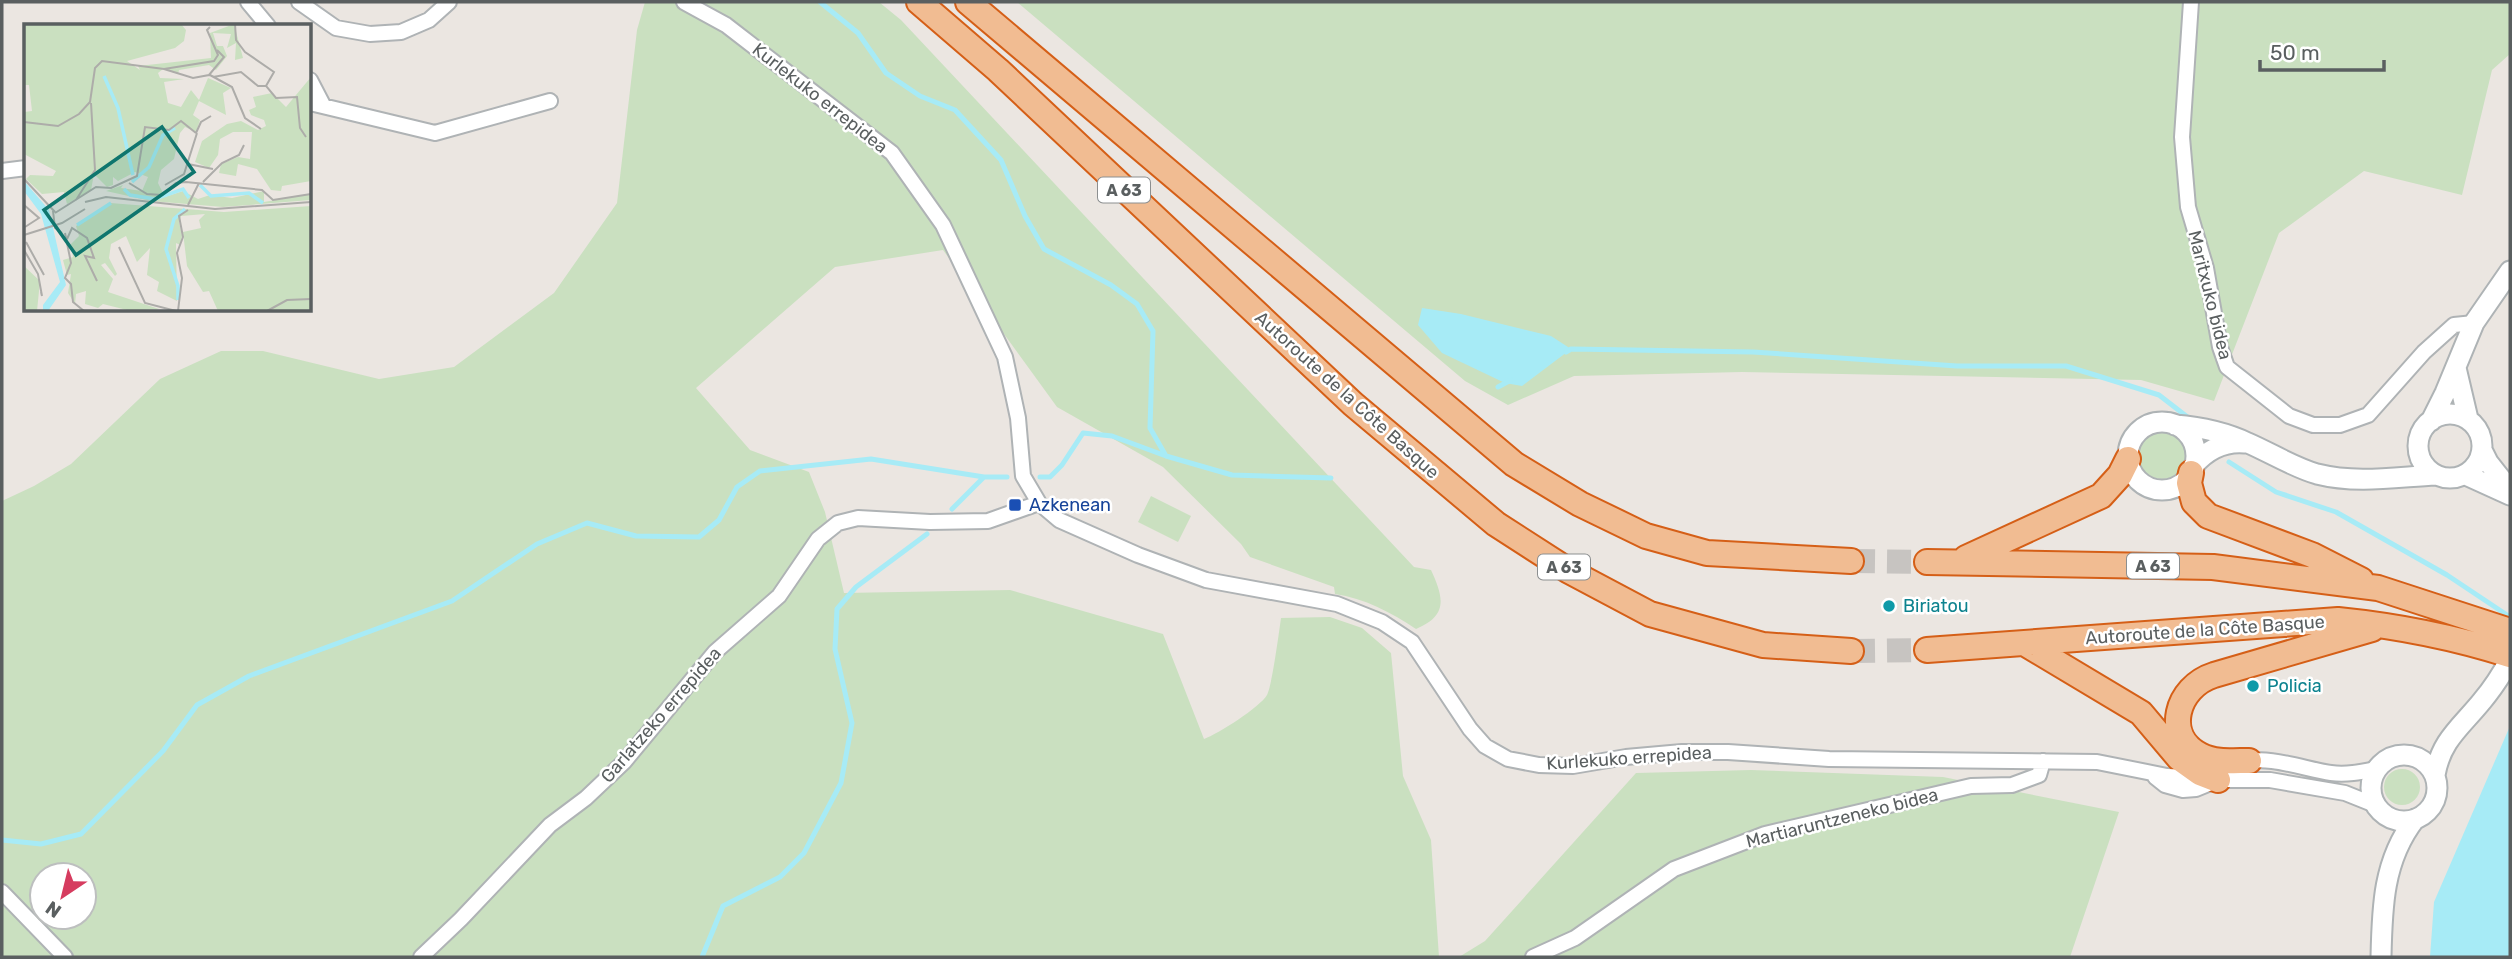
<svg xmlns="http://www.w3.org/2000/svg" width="2512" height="959" viewBox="0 0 2512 959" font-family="Rubik,sans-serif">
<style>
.green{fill:#cae0c0;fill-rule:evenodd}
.water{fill:#a7ebf6}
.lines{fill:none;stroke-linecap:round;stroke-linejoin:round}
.stream{stroke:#a7ebf6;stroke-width:5}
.highway-tunnel{stroke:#c7c4c1;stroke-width:24;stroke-dasharray:24 12;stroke-linecap:butt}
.street-casing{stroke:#afb3b5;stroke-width:18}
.secondary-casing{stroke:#aeb3b5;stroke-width:23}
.highway-casing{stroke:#d55f17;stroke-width:28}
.street{stroke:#fff;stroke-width:14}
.secondary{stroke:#fff;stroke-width:19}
.highway{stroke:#f1bc92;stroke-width:24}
.transit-dot{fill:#1a4fb4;stroke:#fff;stroke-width:2.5}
.culture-dot{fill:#0f9aa8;stroke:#fff;stroke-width:2.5}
.labels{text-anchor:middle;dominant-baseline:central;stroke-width:5;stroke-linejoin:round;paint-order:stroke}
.shield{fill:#fff;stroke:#8c8f90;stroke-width:2}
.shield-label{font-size:16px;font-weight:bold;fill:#5a5f60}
.street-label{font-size:18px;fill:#5a5f60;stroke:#fff}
.transit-label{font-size:18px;fill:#164399;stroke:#fff;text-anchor:start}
.culture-label{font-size:18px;fill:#0d838f;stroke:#fff;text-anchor:start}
.inset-river{fill:none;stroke:#a7ebf6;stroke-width:3.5}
.inset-road{fill:none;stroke:#adaca9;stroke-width:2}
.view{fill:#0f766e;fill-opacity:0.15;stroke:#0f766e;stroke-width:3.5}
.inset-edge{fill:none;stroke:#5a5f60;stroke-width:3.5}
</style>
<rect width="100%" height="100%" fill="#ebe6e1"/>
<path class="green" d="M645 2H879L901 20 1414 567 1431 570C1444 598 1448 616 1416 629 1392 613 1364 598 1335 594L1334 587 1250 557 1241 544 1163 467 1057 407 943 250 835 267 696 388 750 450 809 472 825 512 844 593 1010 590 1163 634 1204 739C1218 734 1260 707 1267 695 1272 686 1279 632 1281 618L1330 617 1362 628 1391 653 1403 776 1431 840 1439 957H2V501L34 486 71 464 160 379 221 351H263L379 379 454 367 554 293 617 203 637 30ZM42 875H84V917H42Z
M1017 2H2510V54L2492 70 2462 195 2364 171 2279 233 2214 401 2141 380 1742 372 1574 376 1508 405 1465 381Z
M2138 455a24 24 0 1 1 48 0a24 24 0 1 1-48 0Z
M1151 496 1191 516 1178 542 1138 522Z
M2384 787a18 18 0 1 1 36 0a18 18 0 1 1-36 0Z
M1751 770 1943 777 2119 812 2070 957H1459L1485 941 1636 773Z"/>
<path class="water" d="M1422 308 1461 314 1551 336 1571 349 1522 386 1505 383 1442 353 1418 325Z
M2510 726V957H2430L2434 902Z"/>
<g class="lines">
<path class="stream" d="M820 2 858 33 886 73 920 96 955 110 1001 160 1025 216 1044 249 1111 285 1137 304 1153 331 1150 428 1166 456
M1566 352 1571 349 1753 352 1957 366H2066L2159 395 2190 419
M1498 387 1511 380
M2229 462 2276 492 2336 512 2447 575 2510 617
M1040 477H1050L1062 465 1083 433 1112 436 1166 456 1232 475 1331 478
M952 509 984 477H1007
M2 840 41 844 81 834 163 751 197 705 249 676 452 601 537 544 587 523 636 536 699 537 719 520 737 487 760 471 871 459 984 477
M702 957 723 906 780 877 804 853 841 783 852 723 835 649 837 609 856 587 927 534"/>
<path class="highway-tunnel" d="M1851 561 1927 562
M1851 651 1927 650"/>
<g class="street-casing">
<path id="street" d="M248 2 268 26
M299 2 336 28 370 34 401 32 429 20 449 2
M684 2 726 25 892 153 943 225 1005 357 1018 418 1023 476 1039 503 1059 520 1138 555 1206 580 1337 604 1382 622 1412 642 1470 729 1485 746 1508 759 1539 765 1573 766 1626 757 1682 752H1728L1829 759 2097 762 2167 776 2189 777 2203 775
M2191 2 2182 137 2188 207 2206 268 2220 347 2227 367 2289 416 2313 425H2340L2368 415 2424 352 2454 325 2474 323
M310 80 323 105
M310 103 435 133 550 101
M2 171 26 168
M2243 763C2266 754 2307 770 2331 773 2347 775 2361 772 2376 769
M2155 777 2165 785 2183 790 2196 789 2218 780H2270L2345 793 2375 805
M2 892 65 957
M421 957 461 919 550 825 586 798 624 762 715 652 779 596 818 539 838 523 858 518 930 522 988 521 1039 503
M1533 957 1575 938 1674 869 1765 834 1971 786 2012 785 2039 775 2043 761"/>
</g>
<g class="secondary-casing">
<path id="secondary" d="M2456 368 2468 419
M2418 446a32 32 0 1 1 64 0a32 32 0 1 1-64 0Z
M2431 421 2445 393 2474 323 2510 271
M2128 456a34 34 0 1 1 68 0a34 34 0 1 1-68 0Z
M2175 425C2200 427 2225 432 2248 443 2271 453 2293 467 2317 474 2357 484 2396 477 2436 475
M2482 450 2488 462 2510 490
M2194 465C2208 449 2224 441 2245 443
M2466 475 2510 495
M2371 788a33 33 0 1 1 66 0a33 33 0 1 1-66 0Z
M2435 775C2441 740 2461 727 2482 701 2493 688 2502 674 2510 659
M2381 957C2382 908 2383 860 2415 819"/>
</g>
<g class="highway-casing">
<path id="highway" d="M919 2 998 70 1353 404 1496 524 1569 571 1650 614 1763 645 1851 651
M968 2 1514 464 1580 504 1646 536 1707 553 1851 561
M2191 473 2189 483 2194 502 2208 516 2312 555 2361 580
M1966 558 2101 496 2120 475 2128 459
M1927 562 2213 567 2378 588 2510 631
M2024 643 2141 713 2179 758 2200 773 2218 780
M1927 650 2338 620C2397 626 2454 637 2510 655
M2249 761C2232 761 2215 763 2200 755 2163 736 2176 687 2214 675L2372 629"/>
</g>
<use href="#street" class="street"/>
<use href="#secondary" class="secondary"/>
<use href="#highway" class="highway"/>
</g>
<rect class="transit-dot" x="1008" y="498" width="14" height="14" rx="3.5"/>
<g class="culture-dot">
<circle cx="1889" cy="606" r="7"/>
<circle cx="2253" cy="686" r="7"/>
</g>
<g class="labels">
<g class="shield">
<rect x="1098" y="177.5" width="52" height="25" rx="5"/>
<rect x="2127" y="553.5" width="52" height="25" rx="5"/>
<rect x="1538" y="554.5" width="52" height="25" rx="5"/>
</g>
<g class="shield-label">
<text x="1124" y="190">A 63</text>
<text x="2153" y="566">A 63</text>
<text x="1564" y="567">A 63</text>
</g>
<g class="street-label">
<text transform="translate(820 98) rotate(38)">Kurlekuko errepidea</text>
<text transform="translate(2210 295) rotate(76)">Maritxuko bidea</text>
<text transform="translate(1347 395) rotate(42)">Autoroute de la Côte Basque</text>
<text transform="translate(2205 630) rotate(-4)">Autoroute de la Côte Basque</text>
<text transform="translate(661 715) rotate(-49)">Garlatzeko errepidea</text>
<text transform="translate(1629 758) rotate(-4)">Kurlekuko errepidea</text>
<text transform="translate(1842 818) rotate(-14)">Martiaruntzeneko bidea</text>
</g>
<g class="transit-label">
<text x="1029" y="505">Azkenean</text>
</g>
<g class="culture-label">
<text x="1903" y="606">Biriatou</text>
<text x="2267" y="686">Policia</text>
</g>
</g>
<g transform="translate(24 24)">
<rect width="287" height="287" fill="#ebe6e1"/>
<path d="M0 0H157L162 6 160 17 151 24 103 37 116 46 114 42 187 34 186 9 210 0 219 34 211 36 212 19 203 24 207 10 189 9 193 22H199L203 32 192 46 185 41 155 46 154 50 139 45 134 49 136 54 160 55 140 58 144 79 157 83 167 66 175 76 184 54 207 64 199 69 202 91 175 77 169 91 176 96 172 108 161 103 156 109 150 135 137 146 134 159 141 173 159 167 174 175 186 171 208 174 240 167V178L287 170V176L199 183 127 177 82 167 99 161 97 164 118 167 124 153 111 148 94 157 89 153V161L83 163 70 150 67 166 43 180 40 168 18 170 2 155 6 151 29 152 32 147 0 130V88L8 87 5 61H0ZM287 53V157L258 162 257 167 247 166 233 145 214 140 212 152 195 149 197 140 214 133 226 135 228 108H209L196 115 194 131 185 144 171 138 178 117 203 100 217 97 234 106 242 102 240 96 227 91 225 86 232 83 229 73 248 69 262 83ZM86 179 200 188 287 182V287H194L185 267 179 268 163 242 159 208 177 204 175 196 181 190 157 192 155 198 158 212 156 221 152 219 153 277 133 267 135 258 123 251 126 224 113 238 102 212 87 220 85 234 93 250 91 252 81 239 77 241 89 255 84 268 135 285 107 287 79 280 74 284 61 280 62 267 52 270 51 280 44 269 47 250 43 251 39 236 49 233 47 220 55 212 52 202ZM0 242 16 257 13 287H0Z" fill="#cae0c0"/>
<path d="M0 157 25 186 42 261 24 287H19V281L36 258 17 190 0 167Z" fill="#a7ebf6"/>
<path class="inset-river" d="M80 52 94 84 109 151M108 158 125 143 139 111 151 104M176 161 187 172 225 169 239 179M100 165 106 171 131 175 159 165 165 174M53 201 87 179M154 276V262L142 225 150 195 161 185"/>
<path class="inset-road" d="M211 0 212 16 221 28 250 48 242 62 252 74 273 73 276 104 282 113M140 45 169 54 185 51 200 33 193 26M186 51 208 63 221 94 237 105M189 53 217 48 234 62H242M0 98 34 102 55 90 66 78 71 44 78 37 140 45 190 37 194 31 183 6 186 3M172 109 177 98 187 92M164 140 189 145M0 155 31 188M179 158 198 139 215 131 220 121M105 159 123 170 138 171 152 159 162 158 238 166 249 176 287 170M141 161 160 150 173 109M52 176 71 146 67 79M61 178 82 173 191 185 287 178M0 181 15 194 1 203M164 181 175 159M29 187 31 204 38 209M31 189 72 163 87 164 113 152 121 103 145 106 157 97 172 109M41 209 47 239 41 254 47 260 49 278 60 287M0 211 38 199 61 185M43 215 48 204 63 214 70 234 61 232 73 257M2 218 20 251M95 223 121 279 152 287M0 226 14 250 18 272 17 268M154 287 158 254 153 229 159 213 155 192 164 186M243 287 263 276 287 275"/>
<path class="view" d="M138 103 170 148 52 231 20 186Z"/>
<rect width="287" height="287" class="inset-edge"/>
</g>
<rect width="2512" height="959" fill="none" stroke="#5a5f60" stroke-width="7"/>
<g transform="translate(63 896) rotate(215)"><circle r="33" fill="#ffffff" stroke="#bdbfbf" stroke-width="2"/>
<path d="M0-5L12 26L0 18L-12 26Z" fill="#d63c5f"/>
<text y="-10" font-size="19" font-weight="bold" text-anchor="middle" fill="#5a5f60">N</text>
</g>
<path d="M2260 60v10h124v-10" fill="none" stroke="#5a5f60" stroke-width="3.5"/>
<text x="2270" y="60" font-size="21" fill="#5a5f60" stroke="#ffffff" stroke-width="5" paint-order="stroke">50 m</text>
</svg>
